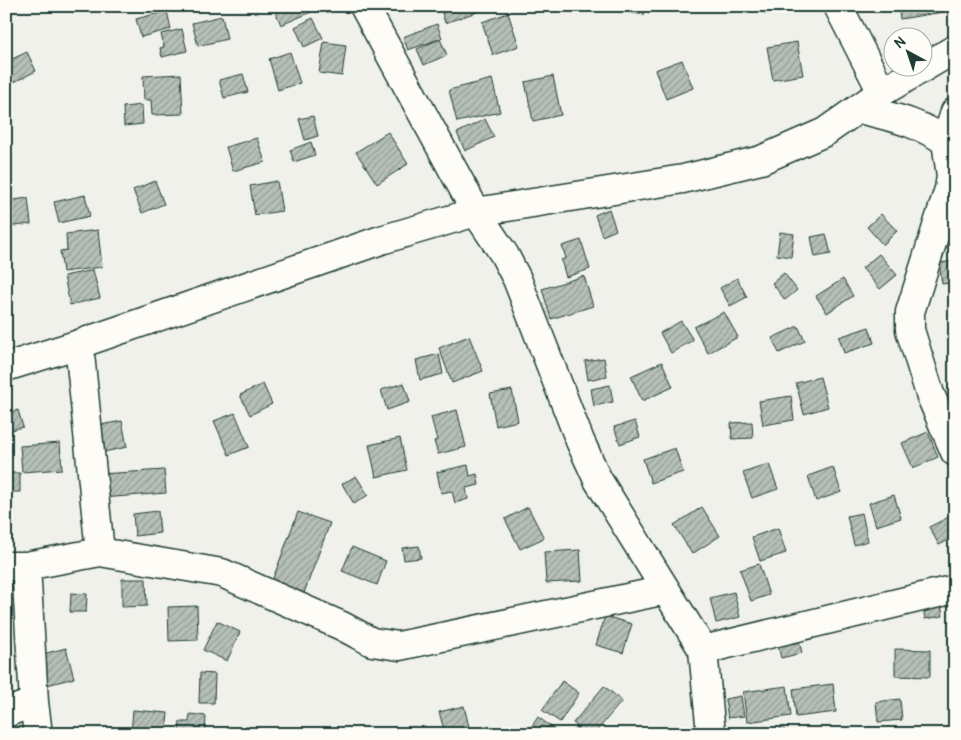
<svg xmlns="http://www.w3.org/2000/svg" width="961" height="740" viewBox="0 0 961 740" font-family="Pangolin,sans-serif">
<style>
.building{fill:url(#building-hatch);stroke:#1f3d34}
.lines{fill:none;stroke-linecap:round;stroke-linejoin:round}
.minor-casing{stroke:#1f3d34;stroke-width:31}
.minor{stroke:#fdfcf7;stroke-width:28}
</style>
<defs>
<pattern id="building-hatch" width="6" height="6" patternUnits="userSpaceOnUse" patternTransform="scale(1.25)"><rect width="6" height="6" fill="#b6bfb8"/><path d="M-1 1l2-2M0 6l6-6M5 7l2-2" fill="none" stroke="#939c96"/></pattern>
</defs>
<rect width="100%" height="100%" fill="#f0f1eb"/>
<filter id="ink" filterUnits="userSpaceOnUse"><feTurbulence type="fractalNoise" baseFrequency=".02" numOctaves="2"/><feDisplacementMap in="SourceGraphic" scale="10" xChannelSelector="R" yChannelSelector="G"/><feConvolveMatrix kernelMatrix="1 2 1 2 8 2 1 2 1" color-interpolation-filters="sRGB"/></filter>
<g filter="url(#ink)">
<path class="building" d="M273 6H315L316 10 281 25Z
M389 6H408L392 13Z
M440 6H491V7L445 23Z
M624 6H645L644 15 623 11Z
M763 6H795L765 14Z
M898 6H955V10L900 19Z
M167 11 171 29 141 37 136 19Z
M508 13 519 46 493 55 482 22Z
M222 16 227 39 198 46 192 23Z
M313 18 323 38 304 47 295 27Z
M437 24 442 38 408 50 403 37Z
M182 29 187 51 162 57 160 48 164 47 161 34Z
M440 39 447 55 424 65 417 49Z
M324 42 346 45 342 76 319 73Z
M797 42 803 75 773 80 767 47Z
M27 52 36 71 6 86V62Z
M290 52 300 83 278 90 269 59Z
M682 60 693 88 666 99 655 70Z
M181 74 183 114 152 115 151 100H144L143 76Z
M243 74 248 92 224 98 219 80Z
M553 76 561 115 533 121 525 82Z
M492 79 500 112 457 122 449 90Z
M142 105 143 124 124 126 123 107Z
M313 116 318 136 305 140 299 119Z
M485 119 494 137 465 151 457 133Z
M388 132 408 164 377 184 356 152Z
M257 138 265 162 233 171 226 147Z
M311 142 315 155 294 162 290 150Z
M155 181 164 204 142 213 133 190Z
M277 181 282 211 255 215 250 186Z
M85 195 90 216 59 223 54 202Z
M28 198 31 224 6 227V201Z
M609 209 616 230 602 236 595 215Z
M881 214 897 231 883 245 867 227Z
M98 230 102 267 63 272 60 251 67 250 66 234Z
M780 232 794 234 791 257 777 255Z
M826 234 831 254 815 257 811 237Z
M581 240 590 269 566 277 561 260 566 258 562 246Z
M879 254 897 275 880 289 862 268Z
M955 261V282L942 284 939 263Z
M93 270 100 298 70 305 64 276Z
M784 273 797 290 785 300 772 283Z
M584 276 593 306 551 319 542 289Z
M737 278 747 297 730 306 720 288Z
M843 279 853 296 827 313 816 296Z
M724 312 738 337 708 353 694 327Z
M681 321 693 340 671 353 660 333Z
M798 326 805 341 779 353 772 338Z
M869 327 874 343 844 353 839 337Z
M469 336 483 371 452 383 439 348Z
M439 354 443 374 420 380 416 360Z
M604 358 607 376 588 380 585 361Z
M662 362 673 387 642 401 631 376Z
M820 377 828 407 804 414 796 383Z
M404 383 410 402 387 410 381 390Z
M263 384 272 404 250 415 240 395Z
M610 385 613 402 594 406 591 389Z
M512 390 518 421 496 426 490 394Z
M791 396 794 420 763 425 759 401Z
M18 410 23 427 8 431 6 413Z
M457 410 466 447 438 454 434 441 437 440 431 417Z
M235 413 249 447 229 455 214 421Z
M122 421 127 447 104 452 100 425Z
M635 421 640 437 620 444 614 427Z
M752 422 753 438 732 439 731 423Z
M928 432 938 457 913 468 902 443Z
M400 438 407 470 376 477 369 445Z
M60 443 62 469 22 472 20 446Z
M675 448 683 472 651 483 643 459Z
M769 464 778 489 752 498 743 473Z
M468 465 470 476 477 474 479 485 466 488 468 499 455 503 452 491 441 493 437 472Z
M833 467 841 492 816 501 808 476Z
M164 470 166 493 102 498 100 474Z
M6 473H20V492H6Z
M356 476 368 495 354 504 342 484Z
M894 495 901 518 876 526 869 503Z
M528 507 544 538 520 549 505 519Z
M702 507 720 536 692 554 674 525Z
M158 511 160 533 135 536 133 514Z
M298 512 330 523 304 593 272 581Z
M862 513 868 541 854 545 847 516Z
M955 514V537L939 545 929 527Z
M778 528 786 553 760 561 752 537Z
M419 546 421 558 404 560 402 548Z
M352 547 386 561 377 585 342 571Z
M580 550 582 581 546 583 544 552Z
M759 564 769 595 751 601 740 570Z
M122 579H146L147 606 122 607Z
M734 592 740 617 716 623 710 598Z
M71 593 87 594 86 612H70Z
M940 599 943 616 925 619 922 602Z
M197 606 198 640 169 641 168 607Z
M605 616 632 624 623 653 596 645Z
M217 621 240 632 227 661 203 650Z
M797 632 802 653 781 658 776 637Z
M66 648 74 678 47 685 39 655Z
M895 649 930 650V677L895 676Z
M200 673 215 674 214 703H199Z
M562 681 579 693 560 722 542 710Z
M833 684 836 712 796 717 793 689Z
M604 686 622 701 594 734H571L577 726 573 723Z
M787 686 791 716 747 722 743 692Z
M741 696 744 716 728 718 725 699Z
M900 699 902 720 878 722 876 702Z
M464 706 469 727 445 733 439 712Z
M133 710 168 713 166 734H131Z
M190 714 206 716 205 734H179L180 722H189Z
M538 717 554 729 551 734H536L530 729Z
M782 727 788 734H775Z"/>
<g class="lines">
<g class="minor-casing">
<path id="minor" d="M364 6 476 212 504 254 517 279 580 441 598 480 703 650 711 734
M838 6 882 92
M858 109C893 117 926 124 955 148
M955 112 946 141 951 176 949 189 910 312V330L930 394 955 452
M79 344 100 552
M6 367 79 344 381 240 476 212 683 179 761 160 825 132 882 92 955 49
M6 566H26L100 552 222 573 342 626 372 642 399 646 666 590
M26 566 34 702 38 734
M703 650 955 589
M6 713 34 702"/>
</g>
<use href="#minor" class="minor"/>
</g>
</g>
<rect width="961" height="740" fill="none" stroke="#fdfcf7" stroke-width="25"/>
<rect x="12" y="12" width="936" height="715" fill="none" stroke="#1f3d34" stroke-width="2" filter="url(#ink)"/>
<g transform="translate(908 52) rotate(320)"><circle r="24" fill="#fdfcf7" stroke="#a4b0a9"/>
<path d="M0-4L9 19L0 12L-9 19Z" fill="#1f3d34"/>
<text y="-8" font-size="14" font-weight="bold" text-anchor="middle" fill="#1f3d34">N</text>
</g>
</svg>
